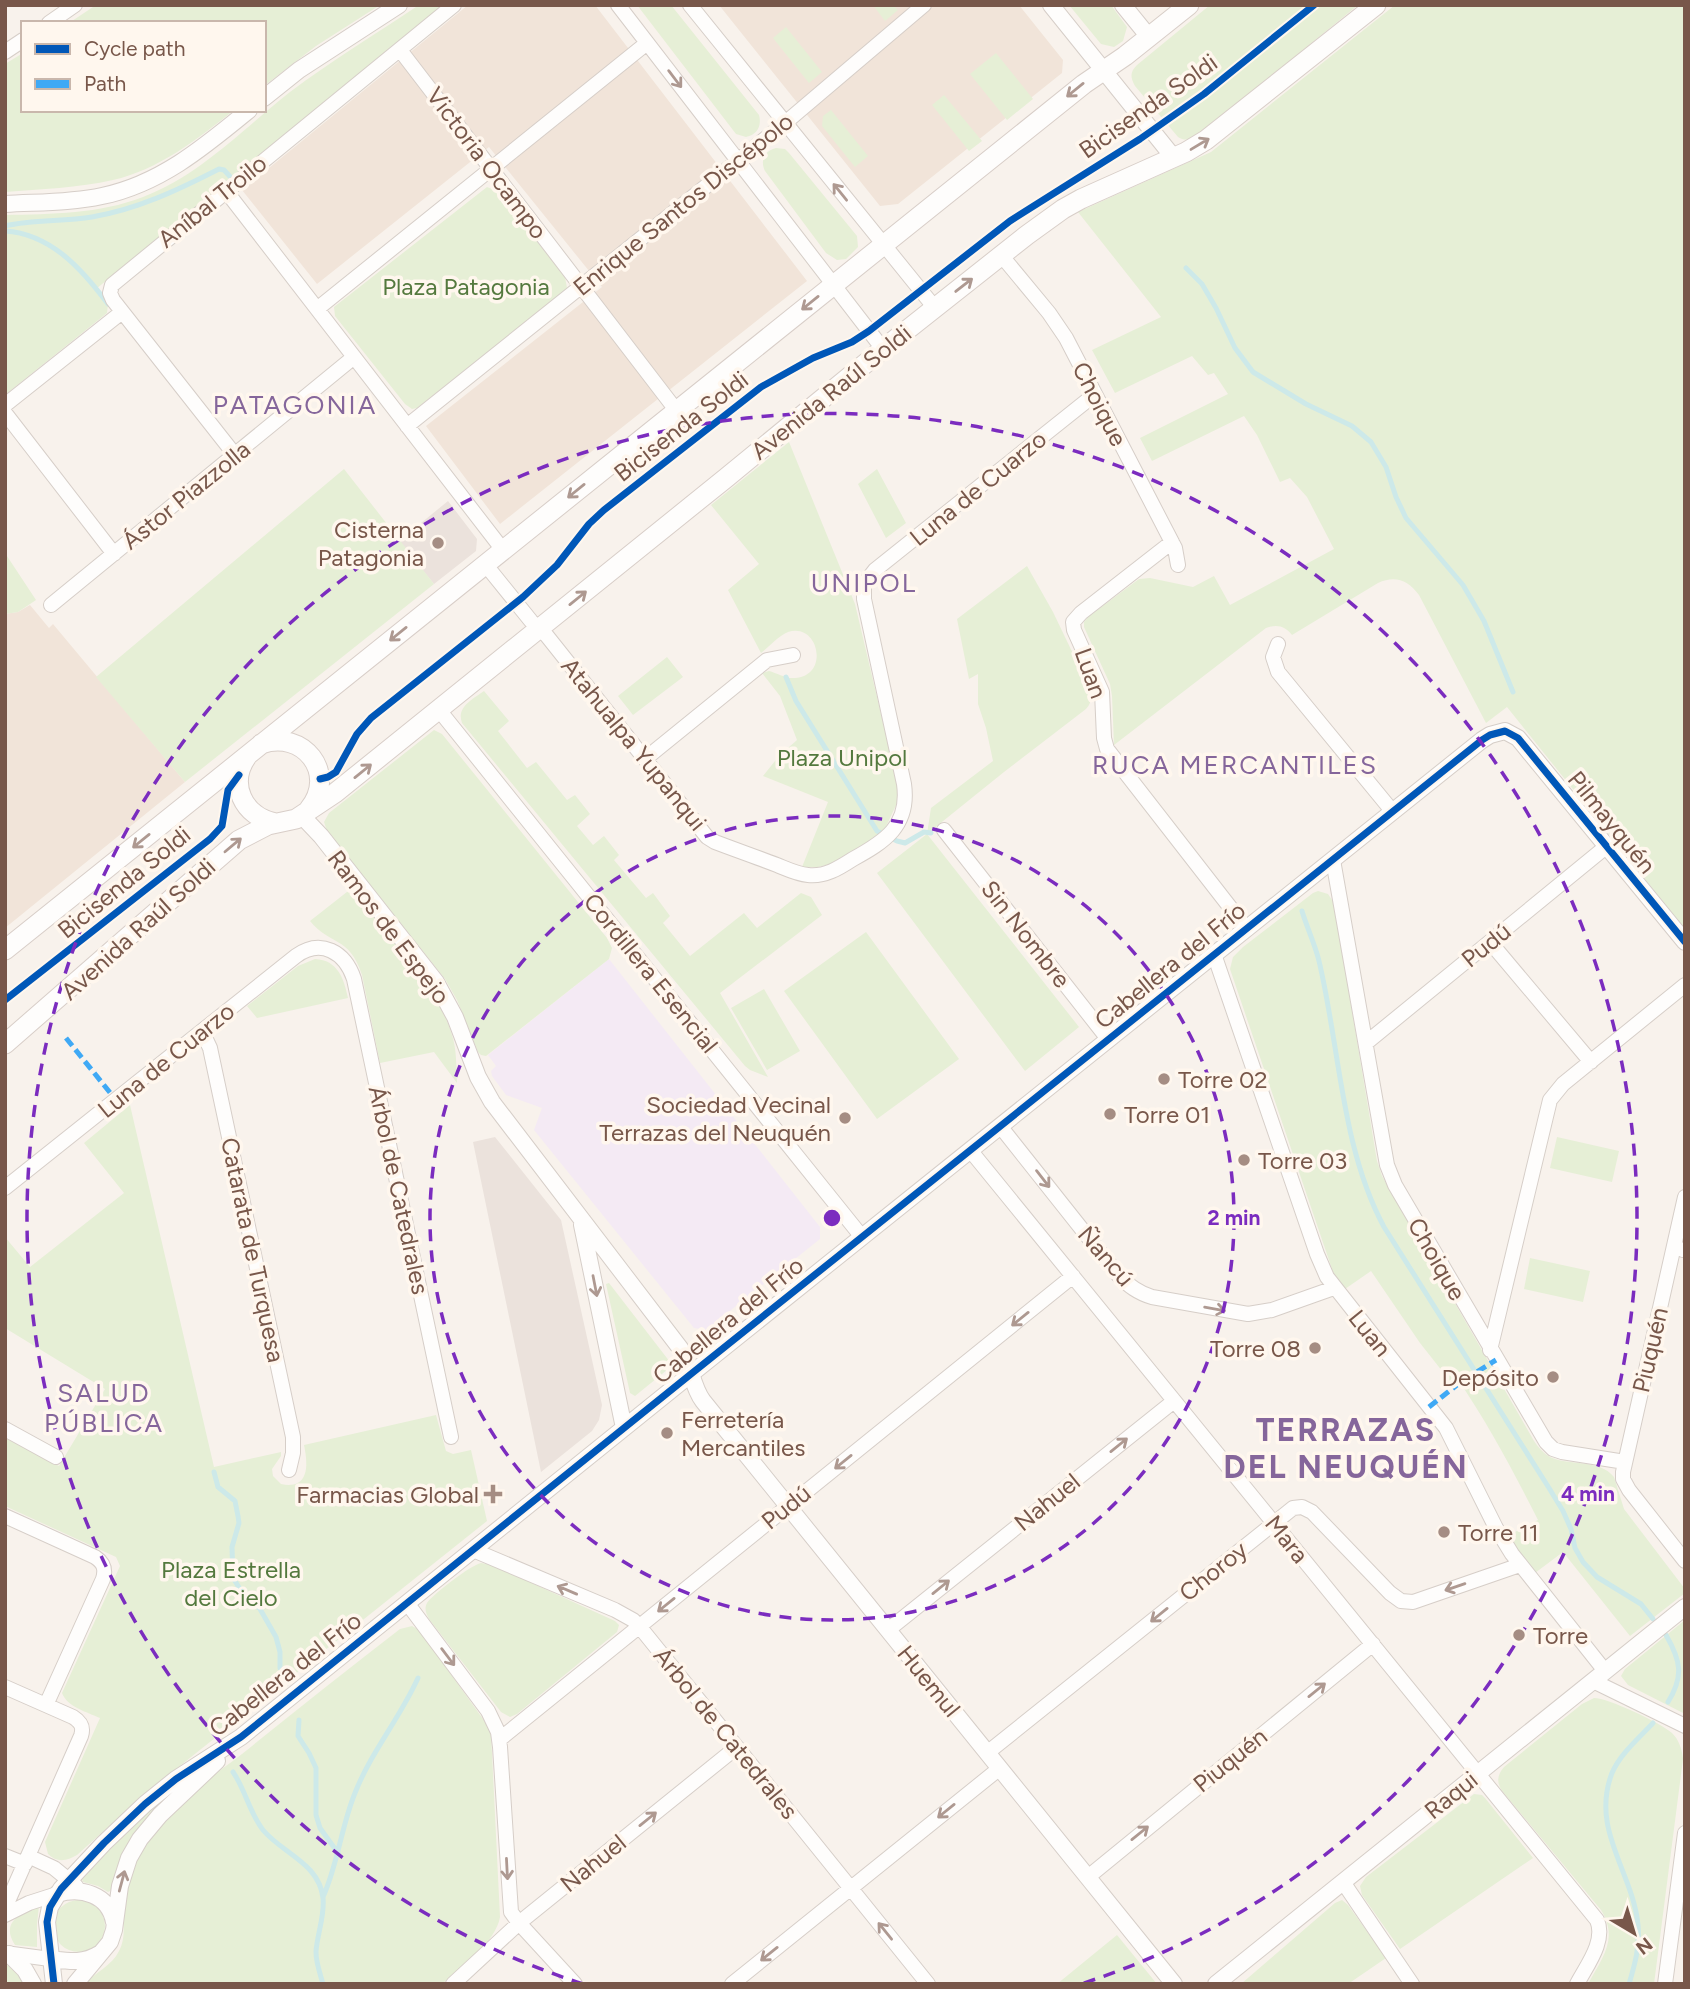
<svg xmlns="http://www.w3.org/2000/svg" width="1690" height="1989" viewBox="0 0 1690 1989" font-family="Figtree,sans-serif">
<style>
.residential{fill:#f1e4d9}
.industrial{fill:#ebe2dc}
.education{fill:#f4eaf4}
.green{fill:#e6efd6}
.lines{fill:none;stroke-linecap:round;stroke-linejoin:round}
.stream{stroke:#cde9e9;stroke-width:5}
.minor-casing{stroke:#d6cec8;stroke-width:16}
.tertiary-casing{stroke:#d6cec8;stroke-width:18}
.secondary-casing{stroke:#d8cec8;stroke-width:21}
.minor{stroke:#fefdfc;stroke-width:14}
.tertiary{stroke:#fefdfc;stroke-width:16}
.secondary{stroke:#fefdfc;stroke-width:19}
.quiet{stroke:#3fa9f5;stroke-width:5;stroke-dasharray:10 5;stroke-linecap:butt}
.cycleway-casing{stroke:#fff7ee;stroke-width:11}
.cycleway{stroke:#0057b8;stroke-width:7}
.oneway{stroke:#ae9991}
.ring{fill:none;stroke:#7b2cbf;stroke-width:3.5;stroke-dasharray:12 9}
.poi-dot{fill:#a58d83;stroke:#fff7ee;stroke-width:2.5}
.labels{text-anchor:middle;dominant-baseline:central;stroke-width:7;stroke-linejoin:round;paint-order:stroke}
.street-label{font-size:24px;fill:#78574a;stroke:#fff7ee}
.park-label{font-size:24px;fill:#54793e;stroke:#fff7ee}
.poi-label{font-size:24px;fill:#78574a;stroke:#fff7ee;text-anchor:start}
.neighbourhood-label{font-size:26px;letter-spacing:2px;fill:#85669b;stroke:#fff7ee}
.district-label{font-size:32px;font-weight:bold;letter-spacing:2px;fill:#85669b;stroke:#fff7ee}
.centre{fill:#7b2cbf;stroke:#fff7ee;stroke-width:3.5}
.ring-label{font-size:21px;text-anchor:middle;font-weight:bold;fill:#7b2cbf;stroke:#fff7ee;stroke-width:7;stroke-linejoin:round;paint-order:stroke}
</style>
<rect width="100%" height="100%" fill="#f8f2ec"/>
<path class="residential" d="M468 5H595L807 281 500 524 426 426 602 287 489 147 317 284 242 190Z
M719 5H1019L1063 60 1062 73 898 204 880 206Z
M30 605 49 628 53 624 185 782 5 928V614L18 612Z"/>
<path class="industrial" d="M448 501 477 539 476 551 434 584 399 541Z
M495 1137 561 1220 602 1405 599 1420 592 1431 541 1472 473 1142Z"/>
<path class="education" d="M609 959 820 1227V1239L706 1330 694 1328 534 1130 542 1108 506 1095 492 1076 491 1071 496 1066 488 1055Z"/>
<path class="green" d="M96 5H380L316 46 264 86V23H69Z
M419 5H443L96 289 108 304 107 313 5 395V215C52 214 99 214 143 197 199 176 243 129 290 92 331 61 376 34 419 5Z
M637 5H671L759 115C762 126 757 135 746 137L736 134Z
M873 5H893L898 10 885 21Z
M1069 5H1111L1127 27 1123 41 1114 47 1101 44Z
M1210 5H1358L1199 135C1191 139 1186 142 1178 137L1135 86C1130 77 1130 72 1137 65Z
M1395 5H1685V929L1507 707 1486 723 1419 595C1408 580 1395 575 1378 583L1292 635C1285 626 1277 624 1266 628L1114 745 1112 696 1110 684 1084 627V622L1088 617 1139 579 1150 578 1193 587 1214 576 1230 605 1334 549 1307 497 1290 478 1280 482 1257 435 1244 416 1152 461 1140 438 1228 394 1214 373 1208 375 1192 356 1115 393 1092 350 1161 317 1078 212 1211 152Z
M786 27 822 72 809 83 773 38Z
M23 53V110H234C198 139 158 170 113 180 78 188 41 189 5 192V64Z
M996 53 1033 99 1007 120 970 74Z
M944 95 982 141 969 151 932 105Z
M831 110 868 156 855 167 822 126 823 116Z
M776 148 785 149 789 153 857 236 858 247 846 259 837 260 826 253 765 171C760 161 764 151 776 148Z
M487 187 497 191 565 277 567 288 563 293 417 408 412 409 405 404 335 316 334 307Z
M789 442 855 604 898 786V801L883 833 830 864 818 867H802L828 802 763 776 779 756 797 740 780 696 762 673 769 671C777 673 786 679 795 678 830 676 819 622 788 632 778 636 769 647 761 653L728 590 759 564 711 505Z
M344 469 434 584 185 782 96 677Z
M877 469 906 523 886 538 858 484Z
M5 553 36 600 18 612 5 614Z
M1027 566 1053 612 1089 687C1092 695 1092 703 1086 709L1004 772 927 834 1079 1027 1025 1071 877 873 927 834 931 808 993 761 986 728 978 704V674L969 679 957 619Z
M667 657 683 677 633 715 618 696Z
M484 691 509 721 498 731 527 768 536 762 567 800 575 795 590 814 577 826 593 845 604 836 619 855 614 860 646 898 653 893 670 916 663 923 690 956 744 913 757 928 801 893 811 897 822 915 720 993 768 1077 750 1070 745 1066 462 723C456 707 473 699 484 691Z
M434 730 442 734 607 938 612 948 609 959 486 1056 481 1055 478 1052 457 1000 445 979 327 831 324 822 329 813Z
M352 888C386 931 436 982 452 1035 457 1050 456 1067 457 1083L434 1052 380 1063 362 975C349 935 330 946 310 921Z
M1318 891 1328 894 1334 903 1377 1161 1382 1176 1534 1441C1538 1447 1543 1453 1550 1457 1569 1466 1600 1459 1614 1477L1624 1509 1685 1589V1593L1630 1636 1563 1552 1535 1573 1520 1553 1509 1535 1538 1520C1513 1471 1488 1423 1456 1377L1450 1381 1420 1343 1371 1271 1345 1289 1333 1272 1230 969 1233 957 1243 947 1313 893Z
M866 932 959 1059 877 1119 784 991Z
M315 959C338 960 344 979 348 998L257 1018 247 1006 298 966Z
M764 989 800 1051 767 1070 731 1008Z
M130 1105 214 1467 281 1452V1456L272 1469 273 1476 281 1484C310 1490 308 1464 304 1445L436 1415 446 1451 453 1454 471 1450 487 1521 146 1793 77 1855C67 1861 57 1863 48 1854L45 1842 100 1718C87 1712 67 1707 62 1693L120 1566 116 1557 5 1506V1438L59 1466 105 1389 5 1328V1237L30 1267 124 1193 84 1143Z
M1557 1137 1619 1151 1612 1182 1550 1168Z
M1530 1258 1590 1271 1583 1302 1524 1289Z
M609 1283 670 1362 667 1370 635 1396 630 1393 606 1284Z
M481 1563 492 1565 615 1621 619 1625 617 1632 517 1714 510 1717 501 1712 429 1619C426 1613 424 1609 427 1603 433 1594 471 1565 481 1563Z
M1685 1620V1714L1628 1685 1621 1676 1625 1669Z
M412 1626 419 1630 483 1719 491 1733 500 1917C496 1942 461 1967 442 1984H85C95 1972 112 1966 119 1951 127 1936 122 1920 124 1904 127 1879 140 1851 154 1831 177 1800 212 1777 242 1754 294 1712 347 1670 400 1629Z
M1594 1698C1608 1698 1661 1723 1672 1733 1679 1740 1682 1749 1683 1759L1654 1984H1588C1602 1958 1619 1939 1601 1910L1503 1792C1496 1783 1497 1775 1504 1767L1582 1704Z
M1474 1794 1482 1795 1485 1798 1533 1858 1400 1949 1362 1895 1360 1886 1366 1877Z
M161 1800 163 1803 110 1891 108 1892 98 1886 83 1882 82 1879 115 1841Z
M1342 1900 1348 1905 1386 1958 1348 1984H1241L1335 1903Z
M53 1926a26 26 0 1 1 52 0a26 26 0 1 1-52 0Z
M39 1906 37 1924V1947L15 1945C0 1922 21 1913 39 1906Z
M1117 1935 1157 1984H1057Z
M5 1964 17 1971 26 1984H5Z"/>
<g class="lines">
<path class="stream" d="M5 226C34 219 63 222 92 217 138 209 178 190 219 169L224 170 236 183
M5 231C51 234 82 269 108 304L110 302
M1186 268 1202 284 1216 308 1235 348 1253 372 1306 404 1352 426 1371 442 1386 467 1396 497 1406 518 1463 585 1484 621 1513 692
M786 677 796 701 877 831 897 841 905 843 924 832 931 833
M1302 911C1307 928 1315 944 1319 961 1340 1049 1341 1147 1384 1227L1549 1488 1563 1511 1571 1529 1575 1548 1583 1562 1597 1577 1641 1604 1653 1619
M214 1472 218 1487 235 1501 238 1516 239 1523 232 1547 233 1578 242 1592 260 1609 276 1637 280 1652V1668
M1666 1635C1681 1661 1684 1676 1668 1702
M299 1720 298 1736 309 1753 316 1768V1815L320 1828 338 1853
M233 1772C246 1791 249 1812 263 1830 283 1854 319 1863 323 1898 325 1916 317 1934 316 1952 316 1963 320 1973 323 1984
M323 1897C338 1864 341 1827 355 1793 371 1752 400 1718 418 1678
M1629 1984C1635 1964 1640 1946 1638 1925 1633 1872 1590 1830 1612 1773 1620 1754 1639 1738 1653 1723"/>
<g class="minor-casing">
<path id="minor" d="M618 5 883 349
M690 5 935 308
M49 23 75 5
M400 50 676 410
M5 52 23 40
M226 191 503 550
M1001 255 1049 313 1066 338 1175 548 1178 565
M317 309 647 43
M5 405 122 312
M5 413 114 554
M407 426 785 123 924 5
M235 455 113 300 110 293 112 285 454 5
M1172 542 1081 613 1073 622 1074 630 1102 692 1104 738 1107 749 1247 929
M485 564 531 621 547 636 707 837 715 842C736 850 756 857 777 865 787 869 797 874 808 875 825 877 839 868 853 859 884 842 910 826 904 784L864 599V584L875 570 1094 395
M51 605 354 357
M1278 644 1273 657 1278 672 1393 812
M439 710 862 1237
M645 759 767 660 793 655
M944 830 1108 1039
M1333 860 1387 1165 1395 1185 1546 1442 1553 1449 1562 1452 1625 1462
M1490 942 1591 1062
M1214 954 1317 1254 1327 1277 1446 1428 1496 1528 1512 1554 1605 1671
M202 1031 210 1048 293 1437V1453L289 1470
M1366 1043 1607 846
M1000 1126 1119 1276C1129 1286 1138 1293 1152 1297L1248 1314 1272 1310 1334 1288
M970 1150 1597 1920C1606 1941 1587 1965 1577 1984
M5 1188 296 956C321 938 345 952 354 979L451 1437
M1685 1197 1623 1472V1479L1629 1490 1685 1561
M1683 1250 1685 1249
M1490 1350 1550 1100 1563 1084 1685 985
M5 1429 56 1457
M5 1516 95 1557C104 1563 106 1569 103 1579L46 1705
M473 1550 615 1610 633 1620 639 1626 928 1984
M407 1603 488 1711 498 1732 500 1747 511 1912 519 1923 575 1984
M888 1630 1174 1401
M1593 1681 1685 1726
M5 1687 73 1717C81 1722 84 1727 81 1736L5 1908
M500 1739 1073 1276
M987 1753 1293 1508 1302 1507 1312 1512 1390 1593 1401 1601 1413 1602 1520 1565
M5 1856 25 1864
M28 1856 54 1868 76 1886
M1088 1877 1373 1644
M1343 1882 1412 1984
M5 1915 29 1903 57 1894
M5 1953 50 1959
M453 1984 519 1923 737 1747
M732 1984 1000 1768
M1665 1984 1685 1833"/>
</g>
<g class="tertiary-casing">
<path id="tertiary" d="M1051 5 1174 158
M1123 5 1149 37
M264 98 299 70 399 5
M5 204C37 202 70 203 102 196 160 184 204 147 249 110
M302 816 321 836 436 982 455 1017 478 1077 492 1102 680 1348C692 1365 691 1385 703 1401L1174 1984
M582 1225 624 1428
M57 1894C81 1887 109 1894 114 1922
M9 1954 25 1970 33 1984
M50 1959C68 1961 83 1964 99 1954
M54 1984 47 1922 50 1907 61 1889 104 1843 145 1804 176 1779 241 1737 691 1374 1482 740 1490 735 1505 731 1518 738 1685 942
M75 1984 110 1942 114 1930 120 1886 129 1858 140 1839 160 1815 217 1761
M1216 1984 1685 1607"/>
</g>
<g class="secondary-casing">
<path id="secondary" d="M261 744C303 729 338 773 309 809
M248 755C227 783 243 817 276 823
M5 950 1084 84 1125 56 1189 5
M5 1044 239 840 268 825 296 819 335 793 726 478 883 349 1027 235 1063 209 1081 199 1186 152 1206 140 1376 5"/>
</g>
<use href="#minor" class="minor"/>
<use href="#tertiary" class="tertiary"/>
<use href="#secondary" class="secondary"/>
<path class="quiet" d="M66 1038 116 1100
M1429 1407 1462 1381 1496 1360"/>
<g class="cycleway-casing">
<path id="cycleway" d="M320 779 328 777 336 772 357 734 371 718 523 597 557 565 589 524 604 510 761 387 813 358 852 342 869 331 1010 221 1140 139 1204 94 1314 5
M5 1000 210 839 222 826 228 790 239 775
M54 1984 47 1922 50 1907 61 1889 104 1843 145 1804 176 1779 241 1737 691 1374 1482 740 1490 735 1505 731 1518 738 1685 942"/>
</g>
<use href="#cycleway" class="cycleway"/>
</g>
<defs><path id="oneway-shaft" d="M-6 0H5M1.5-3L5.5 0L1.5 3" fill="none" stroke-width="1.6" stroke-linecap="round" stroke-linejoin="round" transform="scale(1.75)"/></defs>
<g class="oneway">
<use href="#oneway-shaft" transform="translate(675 79) rotate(53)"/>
<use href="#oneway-shaft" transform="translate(1075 90) rotate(141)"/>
<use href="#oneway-shaft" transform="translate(1200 144) rotate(-31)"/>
<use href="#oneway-shaft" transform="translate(840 192) rotate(-129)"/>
<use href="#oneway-shaft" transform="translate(964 285) rotate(-38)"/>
<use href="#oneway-shaft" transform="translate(810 303) rotate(141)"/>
<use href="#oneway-shaft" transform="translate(576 491) rotate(141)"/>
<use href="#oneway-shaft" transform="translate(578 598) rotate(-39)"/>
<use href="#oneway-shaft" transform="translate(398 634) rotate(141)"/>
<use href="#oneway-shaft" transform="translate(363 771) rotate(-39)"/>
<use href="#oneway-shaft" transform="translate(141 841) rotate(141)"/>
<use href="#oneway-shaft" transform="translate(233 845) rotate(-40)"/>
<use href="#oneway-shaft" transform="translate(1043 1179) rotate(52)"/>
<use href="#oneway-shaft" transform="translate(595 1286) rotate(79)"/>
<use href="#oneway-shaft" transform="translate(1215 1309) rotate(10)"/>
<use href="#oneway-shaft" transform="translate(1020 1319) rotate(141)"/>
<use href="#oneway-shaft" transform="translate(1119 1445) rotate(-39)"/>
<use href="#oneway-shaft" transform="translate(843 1462) rotate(141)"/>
<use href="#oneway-shaft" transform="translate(941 1587) rotate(-39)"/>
<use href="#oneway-shaft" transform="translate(1455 1587) rotate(161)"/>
<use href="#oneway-shaft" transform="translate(567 1590) rotate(-157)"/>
<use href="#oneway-shaft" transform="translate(666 1605) rotate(141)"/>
<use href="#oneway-shaft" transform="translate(1159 1615) rotate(141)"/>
<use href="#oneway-shaft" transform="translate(448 1657) rotate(53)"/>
<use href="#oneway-shaft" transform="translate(1317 1690) rotate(-39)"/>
<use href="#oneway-shaft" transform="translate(946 1811) rotate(141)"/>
<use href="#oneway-shaft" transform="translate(648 1819) rotate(-39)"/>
<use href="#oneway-shaft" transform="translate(1140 1833) rotate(-39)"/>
<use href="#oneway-shaft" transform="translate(507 1869) rotate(87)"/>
<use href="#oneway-shaft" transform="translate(122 1881) rotate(-75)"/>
<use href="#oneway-shaft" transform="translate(885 1931) rotate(-129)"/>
<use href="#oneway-shaft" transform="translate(769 1954) rotate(141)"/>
</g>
<g class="ring">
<circle cx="832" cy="1218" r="402"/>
<path d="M583 1984A805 805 0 1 1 1081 1984"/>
</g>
<g class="poi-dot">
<circle cx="438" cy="543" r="7"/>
<circle cx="1164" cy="1079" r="7"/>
<circle cx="1110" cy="1114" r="7"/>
<circle cx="845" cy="1118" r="7"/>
<circle cx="1244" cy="1160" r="7"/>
<circle cx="1315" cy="1348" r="7"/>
<circle cx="1553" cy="1377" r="7"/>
<circle cx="667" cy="1433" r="7"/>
<path d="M489.5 1483.5h7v7h7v7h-7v7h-7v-7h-7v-7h7z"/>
<circle cx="1444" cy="1532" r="7"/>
<circle cx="1519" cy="1635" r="7"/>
</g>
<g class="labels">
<g class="street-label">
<text transform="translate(1148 106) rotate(-35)">Bicisenda Soldi</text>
<text transform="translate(487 163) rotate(53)">Victoria Ocampo</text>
<text transform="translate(212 201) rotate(-39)">Aníbal Troilo</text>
<text transform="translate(683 204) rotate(-39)">Enrique Santos Discépolo</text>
<text transform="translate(831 392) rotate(-39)">Avenida Raúl Soldi</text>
<text transform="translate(1100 404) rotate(63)">Choique</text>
<text transform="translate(681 426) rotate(-38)">Bicisenda Soldi</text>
<text transform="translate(978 488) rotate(-39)">Luna de Cuarzo</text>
<text transform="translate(186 495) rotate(-39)">Ástor Piazzolla</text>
<text transform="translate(1091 673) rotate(70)">Luan</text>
<text transform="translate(634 744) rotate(51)">Atahualpa Yupanqui</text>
<text transform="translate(1612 822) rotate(51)">Pilmayquén</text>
<text transform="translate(124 882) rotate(-39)">Bicisenda Soldi</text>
<text transform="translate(389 927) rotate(53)">Ramos de Espejo</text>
<text transform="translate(138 929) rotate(-42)">Avenida Raúl Soldi</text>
<text transform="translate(1026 934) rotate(52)">Sin Nombre</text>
<text transform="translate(1486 945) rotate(-39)">Pudú</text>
<text transform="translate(1170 965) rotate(-39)">Cabellera del Frío</text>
<text transform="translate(651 973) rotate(51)">Cordillera Esencial</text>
<text transform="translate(166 1060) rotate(-39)">Luna de Cuarzo</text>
<text transform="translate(399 1190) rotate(78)">Árbol de Catedrales</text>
<text transform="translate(253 1250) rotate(78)">Catarata de Turquesa</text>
<text transform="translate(1106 1256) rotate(49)">Ñancú</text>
<text transform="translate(1437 1259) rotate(60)">Choique</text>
<text transform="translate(728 1320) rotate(-39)">Cabellera del Frío</text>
<text transform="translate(1370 1333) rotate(51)">Luan</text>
<text transform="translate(1650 1350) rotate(-77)">Piuquén</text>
<text transform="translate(1047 1502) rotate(-39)">Nahuel</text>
<text transform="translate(786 1507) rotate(-39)">Pudú</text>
<text transform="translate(1287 1539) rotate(51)">Mara</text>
<text transform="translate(1213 1571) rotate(-39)">Choroy</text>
<text transform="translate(285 1674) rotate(-38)">Cabellera del Frío</text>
<text transform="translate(929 1681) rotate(51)">Huemul</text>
<text transform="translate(726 1733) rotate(51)">Árbol de Catedrales</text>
<text transform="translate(1230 1760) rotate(-39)">Piuquén</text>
<text transform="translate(1451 1795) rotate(-39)">Raqui</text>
<text transform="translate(593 1863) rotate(-39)">Nahuel</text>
</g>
<g class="park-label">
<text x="466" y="286">Plaza Patagonia</text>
<text x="842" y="757">Plaza Unipol</text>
<text x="231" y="1569">Plaza Estrella<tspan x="231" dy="28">del Cielo</tspan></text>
</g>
<g class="poi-label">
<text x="424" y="529" text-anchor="end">Cisterna<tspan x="424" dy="28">Patagonia</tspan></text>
<text x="1178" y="1079">Torre 02</text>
<text x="831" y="1104" text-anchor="end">Sociedad Vecinal<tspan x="831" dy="28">Terrazas del Neuquén</tspan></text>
<text x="1124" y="1114">Torre 01</text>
<text x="1258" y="1160">Torre 03</text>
<text x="1301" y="1348" text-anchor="end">Torre 08</text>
<text x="1539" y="1377" text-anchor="end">Depósito</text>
<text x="681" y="1419">Ferretería<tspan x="681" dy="28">Mercantiles</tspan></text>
<text x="479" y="1494" text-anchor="end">Farmacias Global</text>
<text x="1458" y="1532">Torre 11</text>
<text x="1533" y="1635">Torre</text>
</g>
<g class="neighbourhood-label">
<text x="295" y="405">PATAGONIA</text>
<text x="864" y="583">UNIPOL</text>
<text x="1235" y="765">RUCA MERCANTILES</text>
<text x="104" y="1393">SALUD<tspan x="104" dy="30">PÚBLICA</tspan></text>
</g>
<g class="district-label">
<text x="1346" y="1430">TERRAZAS<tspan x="1346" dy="37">DEL NEUQUÉN</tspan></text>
</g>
</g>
<circle cx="832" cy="1218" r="10" class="centre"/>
<g class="ring-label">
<text x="1234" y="1225">2 min</text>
<text x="1588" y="1501">4 min</text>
</g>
<rect width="1690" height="1989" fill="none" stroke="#78574a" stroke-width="14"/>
<rect x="21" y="21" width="245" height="91" fill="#fff7ee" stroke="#c9b7ac" stroke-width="2"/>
<rect x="35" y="44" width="35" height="10" fill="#0057b8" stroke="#c9b7ac" stroke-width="2"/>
<text x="84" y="56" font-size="21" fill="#78574a">Cycle path</text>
<rect x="35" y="79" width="35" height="10" fill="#3fa9f5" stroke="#c9b7ac" stroke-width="2"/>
<text x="84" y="91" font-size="21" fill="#78574a">Path</text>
<g transform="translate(1634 1933) rotate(142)" stroke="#fff7ee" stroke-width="5" paint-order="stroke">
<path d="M0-5L12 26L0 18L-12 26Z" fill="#78574a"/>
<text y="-10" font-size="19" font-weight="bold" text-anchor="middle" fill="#78574a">N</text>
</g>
</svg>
